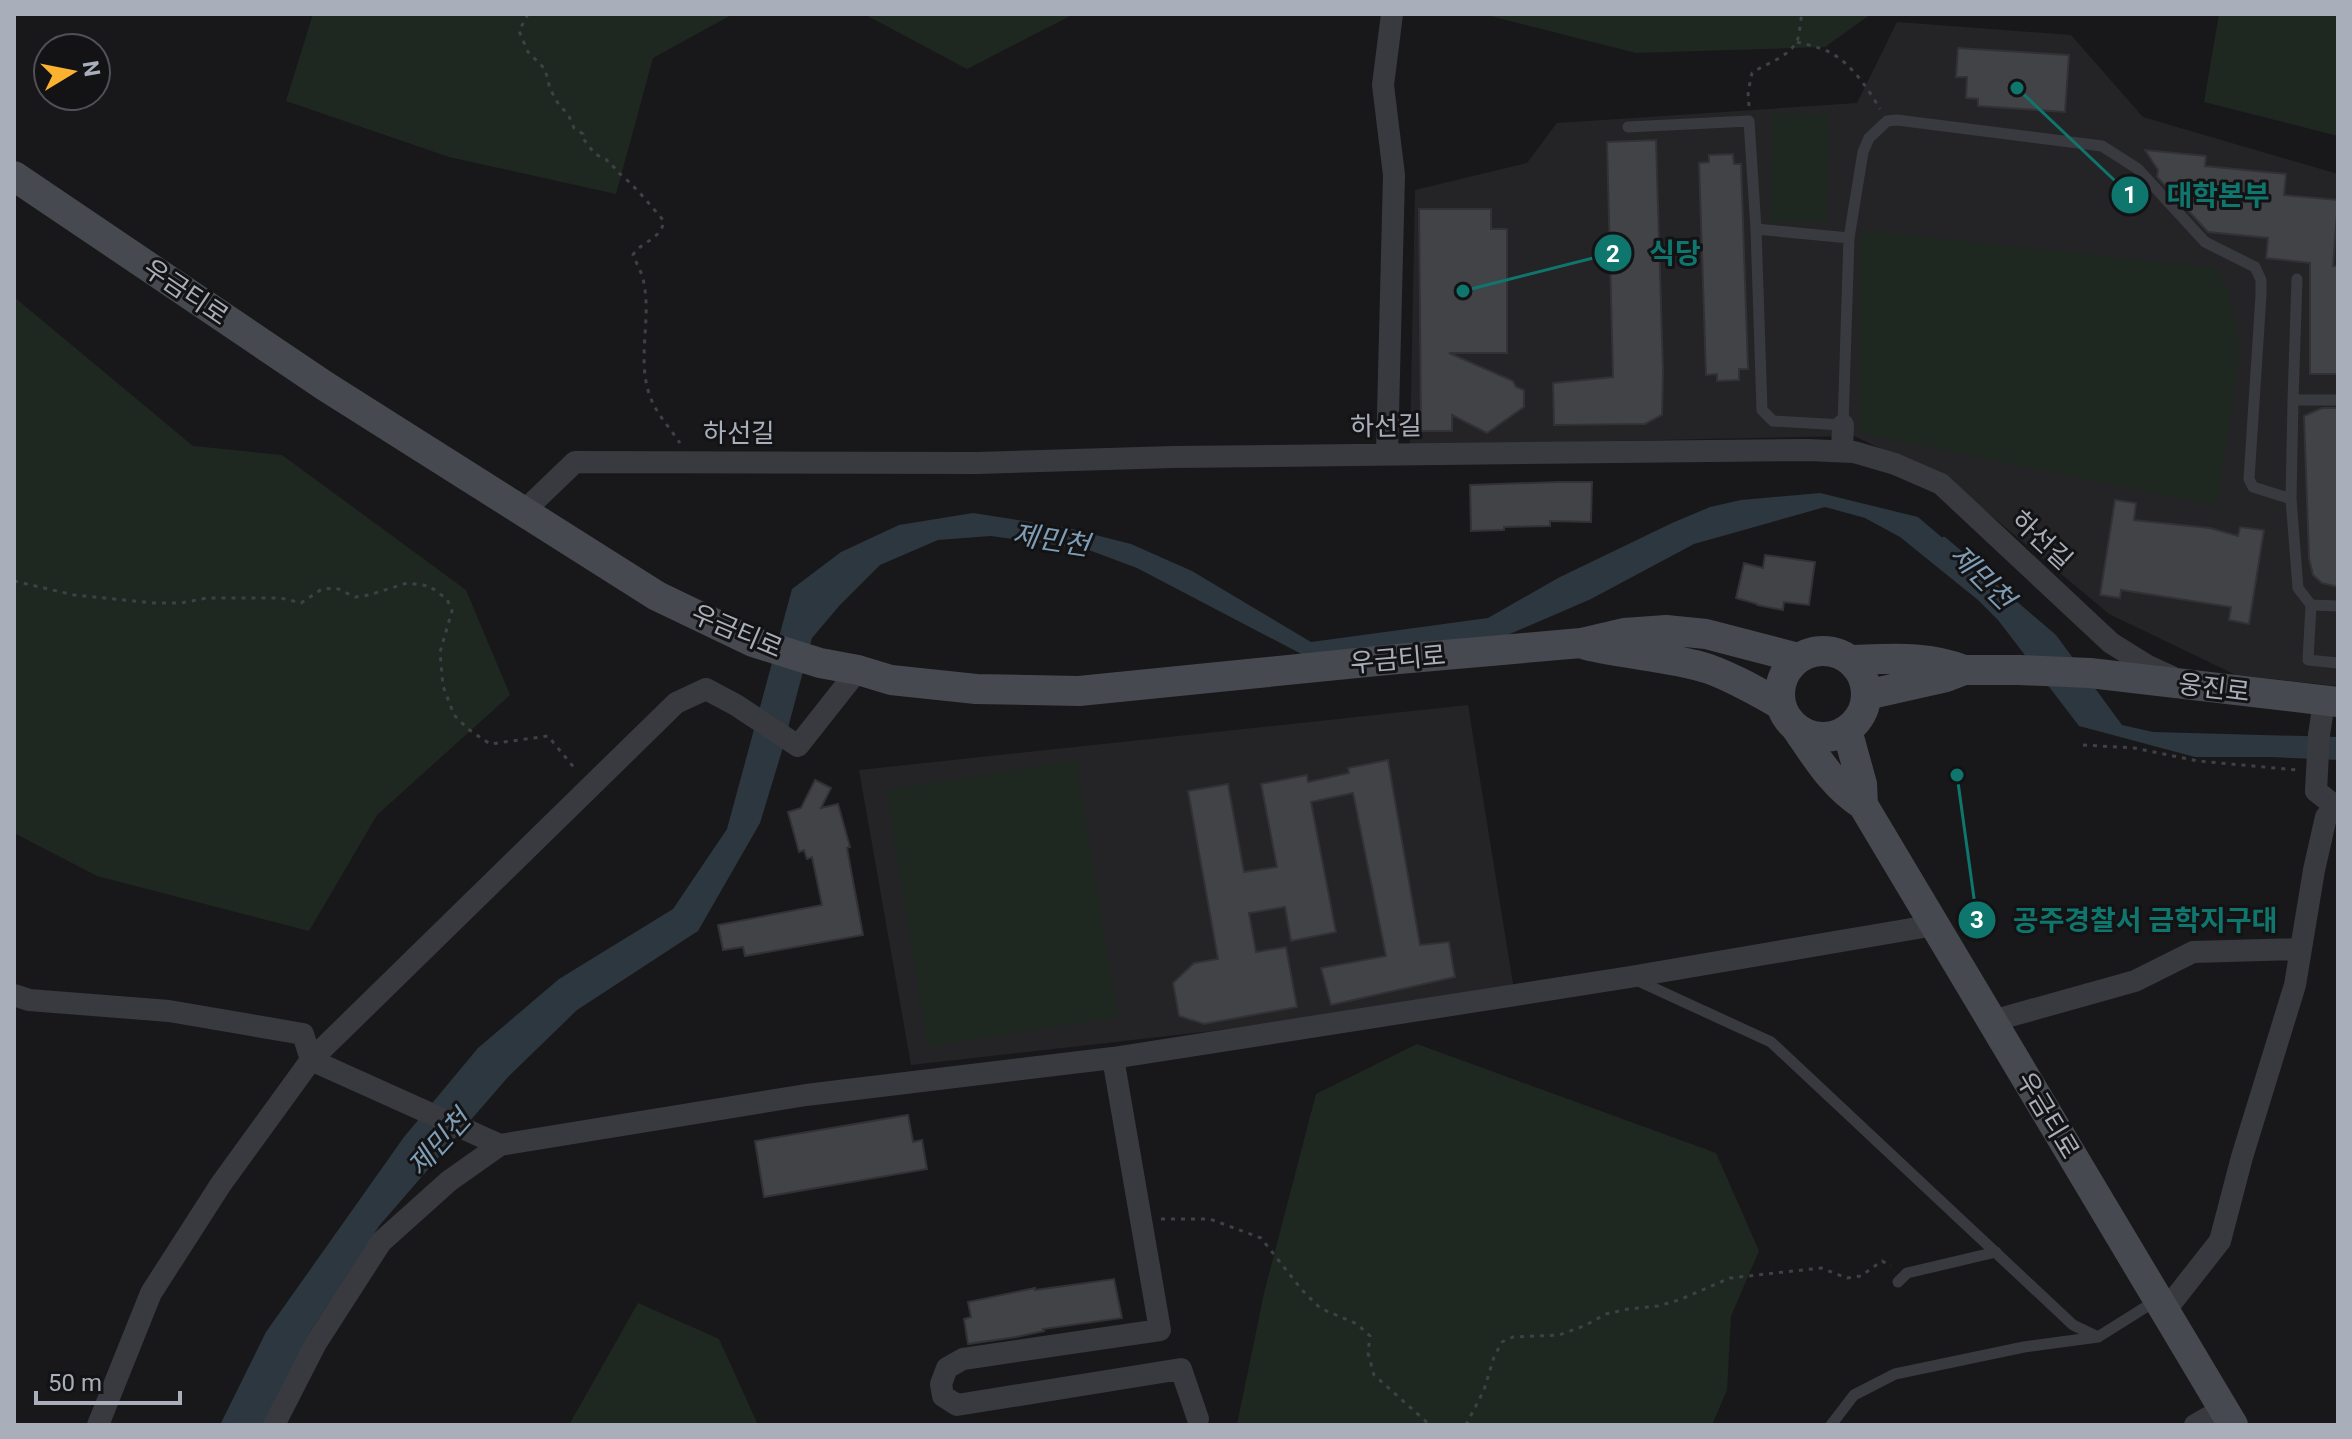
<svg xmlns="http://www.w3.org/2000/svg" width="2352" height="1439" viewBox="0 0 2352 1439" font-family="Roboto,'Noto Sans KR',sans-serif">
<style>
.built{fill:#242427}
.green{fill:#1f2820}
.water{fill:#2d373f}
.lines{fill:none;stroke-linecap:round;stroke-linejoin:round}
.stream{stroke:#2d373f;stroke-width:6}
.building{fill:#424347;stroke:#323236;stroke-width:2}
.path{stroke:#3e4146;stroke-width:3;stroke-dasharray:4 6;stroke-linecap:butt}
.lane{stroke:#393a3f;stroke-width:11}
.street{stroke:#393a3f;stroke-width:22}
.secondary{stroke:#46494f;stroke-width:30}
.street-bridge{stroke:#393a3f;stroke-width:22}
.labels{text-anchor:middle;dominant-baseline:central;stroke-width:6;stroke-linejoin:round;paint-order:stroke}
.street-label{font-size:26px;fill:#a9afba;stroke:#131315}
.water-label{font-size:28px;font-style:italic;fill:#7f9eb6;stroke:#131315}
.leader{fill:none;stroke:#0f766e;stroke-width:3}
.callout-dot{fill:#0f766e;stroke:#131315;stroke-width:3}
.mark-label{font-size:24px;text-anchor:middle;font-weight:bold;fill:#fff}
.callout-label{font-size:28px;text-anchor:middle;font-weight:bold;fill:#0f766e;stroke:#131315;stroke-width:6;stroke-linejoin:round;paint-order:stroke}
</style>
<rect width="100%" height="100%" fill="#18181a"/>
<path class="built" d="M1897 22 2071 35 2143 117 2338 174V686L2236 675 2109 614 1951 482 1854 436 1410 445 1415 190 1527 163 1557 123 1857 103Z
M1468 705 1514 990 1212 1031 911 1065 859 770Z"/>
<path class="green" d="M313 14H733L653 58 616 194 449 157 286 101Z
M864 14H1074L967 69Z
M1483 14H1871L1825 47 1636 53Z
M2219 14H2338V136L2204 102Z
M1772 113 1829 114 1827 222H1771Z
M1860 230 2217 268 2228 288 2240 351 2217 506 1860 433Z
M14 297 193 446 282 455 466 590 510 695 377 815 309 931 97 876 14 833Z
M1076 760 1118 1017 928 1047 886 790Z
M1417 1044 1716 1153 1759 1251 1731 1316 1727 1390 1712 1425H1237L1264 1293 1316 1094Z
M638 1303 719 1339 758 1425H569Z"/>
<path class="water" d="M1820 493 1918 517 2056 635 2122 725 2153 732 2338 737V760L2272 757H2195L2079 726 1998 620 1978 600 1900 537 1865 518 1825 507 1694 544 1591 599 1496 640 1309 658 1137 568 1086 549 991 536 938 540 880 565 840 605 812 638 781 754 760 823 698 931 577 1010 508 1077 379 1226 310 1332 264 1425H220L266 1332 404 1137 478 1048 559 979 673 909 727 829 792 589 841 552 899 525 973 513 1068 528 1131 544 1192 571 1311 642 1488 618 1558 578 1672 523 1710 507 1741 500Z"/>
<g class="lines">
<path class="stream" d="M1944 540 1978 569"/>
</g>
<path class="building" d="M1958 48 2069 55 2065 112 1978 106V99L1966 98 1967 77H1956Z
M1656 140 1663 372 1662 415 1645 424 1554 425 1553 383 1613 377 1607 142Z
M2145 150 2206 156 2205 166 2286 174 2284 195 2338 200 2333 266H2338V374H2310V263L2266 258 2268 238 2208 232 2157 177 2158 170Z
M1733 154 1734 164H1741L1748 369H1739V380L1717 381V374L1706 375 1699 163 1709 162V155Z
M1419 209H1491V229H1507V353H1449L1513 381 1516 387 1524 390V407L1487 433 1452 415V431H1421Z
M2322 408H2338V587L2322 583 2313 575 2309 558 2304 416Z
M1558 482H1592L1591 522 1550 521V526L1504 527V530L1471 531 1470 485Z
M2115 500 2136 503 2134 520 2210 528 2238 536 2240 527 2264 530 2249 624 2229 620 2231 607 2121 590 2120 598 2100 595Z
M1765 555 1815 562 1809 605 1784 602 1783 610 1757 605V604L1736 598 1744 563 1763 568Z
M1388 760 1420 945 1449 942 1455 977 1331 1005 1321 968 1386 956 1353 793 1311 802 1336 932 1291 941 1285 907 1249 913 1256 952 1286 947 1297 1007 1204 1024 1179 1016 1173 983 1194 963 1218 959 1188 791 1228 784 1244 872 1277 867 1261 784 1307 775 1308 782 1349 773 1348 768Z
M815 780 831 788 821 808 838 804 850 847 847 848 863 935 745 956 743 947 723 950 718 925 822 905 812 857 807 859 804 850 799 852 788 812 801 808Z
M908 1115 913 1142 922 1140 927 1169 764 1197 755 1141Z
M1114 1279 1122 1318 1043 1329 1044 1331 1016 1337 968 1344 964 1319 971 1317 968 1302 1035 1288V1290Z"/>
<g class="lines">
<path class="path" d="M528 14 519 31 528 52 545 69 550 89 559 105 568 114 574 128 583 134 582 137 595 154 607 160 608 163 614 167 616 171C634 184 650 205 664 221 660 241 641 241 633 255 637 265 643 274 644 284 651 319 638 355 648 390 654 412 668 425 680 443
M1797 42C1805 44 1814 46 1822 49 1848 58 1867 87 1880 109
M1749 106 1748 92 1752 73C1766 63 1788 58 1797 41 1800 34 1800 22 1802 14
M14 581 74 595 154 603H181L207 598H281L301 603 322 589 336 588 355 597 369 595 407 583 429 586 447 599 452 611 440 652 443 686 454 715 468 729 490 744 548 736 576 770
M2083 745 2134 748 2198 761 2297 770
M1161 1219H1210L1261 1238 1302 1290 1320 1308 1357 1324 1370 1336 1368 1353 1374 1375 1430 1425
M1466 1425 1484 1390 1494 1357 1502 1342 1513 1337 1559 1335 1584 1326 1606 1314 1628 1309 1658 1306 1679 1300 1730 1278 1821 1268 1847 1278 1861 1276 1882 1261 1891 1266"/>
<path class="lane" d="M1628 127 1749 121 1756 229 1762 410 1773 421 1843 425 1849 238 1756 229
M1849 238 1863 152 1869 138 1887 121 1897 120 2102 146 2138 169 2205 242 2255 267 2261 280V295L2249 479 2253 487 2291 499
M2297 279 2293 400H2338
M2293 400 2291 499 2298 588 2311 605 2338 606
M2311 605 2308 660 2338 663
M1634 979 1771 1042 2073 1325 2098 1337 2157 1300
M1898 1282 1907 1273 1996 1252
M1831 1425 1854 1395 1895 1374 2024 1347 2098 1337"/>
<path class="street" d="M1842 451 1843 425
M1387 454 1394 175 1383 85 1392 14
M523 512 575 462 977 463 1173 457 1807 450 1854 452 1895 464 1941 484 2111 643 2148 666 2172 677
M2319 735 2324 701
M14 995 29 1000 169 1011 303 1034 311 1060 500 1145
M1992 1021 2135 981 2193 952 2301 949
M1113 1058 1160 1330 963 1359 947 1368 941 1384 943 1396 957 1405 1181 1369 1198 1419
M2165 1311 2220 1241 2242 1157 2295 985 2314 870 2326 817 2335 806 2316 791
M98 1425 151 1293 221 1184 311 1060 676 703 706 689 736 705 798 746 858 670
M274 1425 316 1343 381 1242 449 1181 500 1145 806 1095 1113 1058 1630 977 1935 925
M2195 1425 2223 1409"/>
<path class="secondary" d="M14 176 325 386 657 596 753 642 820 663 858 670 891 680 976 689 1079 691 1387 660 1581 643 1624 633 1666 630 1706 634 1798 658
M1586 645C1626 655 1669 656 1709 669 1734 678 1758 692 1781 705
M1780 694a43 43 0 1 1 86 0a43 43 0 1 1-86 0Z
M1849 660C1889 659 1927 655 1964 670
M1866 695 1946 677 1964 670H2019L2090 673 2338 702
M1796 728C1816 757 1833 786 1863 805L2233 1425
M1847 730 1862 784 1863 805"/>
<path class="street-bridge" d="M2316 791 2319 735"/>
</g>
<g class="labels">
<g class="street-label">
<text transform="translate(186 292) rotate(34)">우금티로</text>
<text transform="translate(1386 426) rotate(-1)">하선길</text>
<text x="739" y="433">하선길</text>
<text transform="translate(2042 540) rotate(43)">하선길</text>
<text transform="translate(737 631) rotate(23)">우금티로</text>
<text transform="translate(1398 659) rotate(-5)">우금티로</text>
<text transform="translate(2214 688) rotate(7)">웅진로</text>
<text transform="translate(2048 1115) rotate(59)">우금티로</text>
</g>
<g class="water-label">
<text transform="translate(1051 540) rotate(9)">제민천</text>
<text transform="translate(1982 577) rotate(45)">제민천</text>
<text transform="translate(439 1143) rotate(-48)">제민천</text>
</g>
</g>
<path class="leader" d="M2017 88L2130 195M1463 291L1613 253M1957 775L1977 920"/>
<g class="callout-dot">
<circle cx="2017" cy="88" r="8"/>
<circle cx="1463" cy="291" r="8"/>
<circle cx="1957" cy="775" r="8"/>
<circle cx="2130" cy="195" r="20"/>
<circle cx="1613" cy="253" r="20"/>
<circle cx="1977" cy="920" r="20"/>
</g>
<g class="mark-label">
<text x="2130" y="203">1</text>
<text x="1613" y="262">2</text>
<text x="1977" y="928">3</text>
</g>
<g class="callout-label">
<text x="2218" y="205">대학본부</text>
<text x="1675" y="263">식당</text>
<text x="2145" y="930">공주경찰서 금학지구대</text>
</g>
<rect width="2352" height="1439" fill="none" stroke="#a9afba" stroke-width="32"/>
<g transform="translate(72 72) rotate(80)"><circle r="38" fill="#131315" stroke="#4f5157" stroke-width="2"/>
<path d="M0-6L14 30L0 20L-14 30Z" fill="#fab230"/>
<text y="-12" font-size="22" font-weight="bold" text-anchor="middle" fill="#a9afba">N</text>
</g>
<path d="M36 1391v12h144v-12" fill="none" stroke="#a9afba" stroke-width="4"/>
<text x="48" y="1391" font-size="24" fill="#a9afba" stroke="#131315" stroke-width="6" paint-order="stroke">50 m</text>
</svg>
